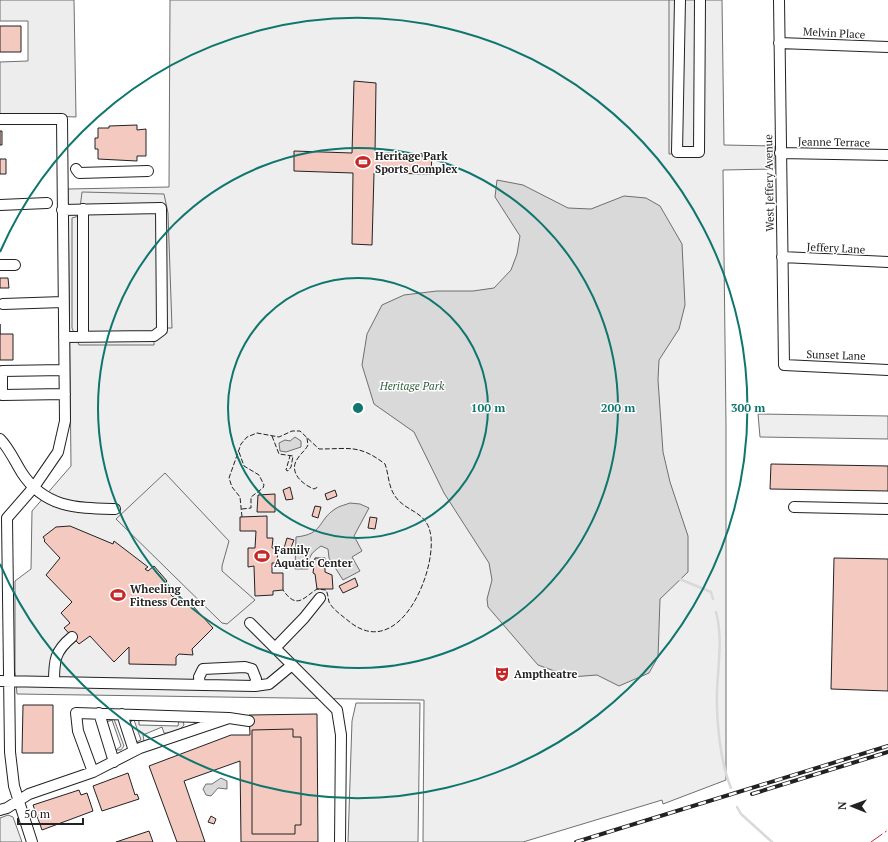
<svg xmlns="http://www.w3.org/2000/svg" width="888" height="842" viewBox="0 0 888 842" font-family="'PT Serif',serif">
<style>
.green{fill:#eee;stroke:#6f6f6f}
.parking{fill:#ededed;stroke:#6f6f6f}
.water{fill:#d9d9d9;stroke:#6f6f6f}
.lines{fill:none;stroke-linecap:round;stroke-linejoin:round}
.stream{stroke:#d9d9d9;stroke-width:2.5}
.building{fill:#f3c9c0;stroke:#222}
.minor-casing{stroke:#222;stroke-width:12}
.minor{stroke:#fff;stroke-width:10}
.rail-casing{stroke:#222;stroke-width:4}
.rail{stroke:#fff;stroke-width:2.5;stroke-dasharray:8;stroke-linecap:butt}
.fence{stroke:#222;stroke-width:1;stroke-dasharray:5 2;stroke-linecap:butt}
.power{stroke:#c62828;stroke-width:1;stroke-dasharray:14 3 2 3;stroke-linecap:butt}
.ring{fill:none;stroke:#0f766e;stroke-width:2}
.labels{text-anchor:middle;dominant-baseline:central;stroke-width:3;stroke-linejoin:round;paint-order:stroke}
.street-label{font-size:11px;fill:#222;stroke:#fff}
.poi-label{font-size:11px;font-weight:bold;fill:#222;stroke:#fff;text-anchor:start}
.park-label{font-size:11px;font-style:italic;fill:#2f5e38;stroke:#fff}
.centre{fill:#0f766e;stroke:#fff;stroke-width:2}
.ring-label{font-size:12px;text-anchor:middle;font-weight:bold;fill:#0f766e;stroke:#fff;stroke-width:3;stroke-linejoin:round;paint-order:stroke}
</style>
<rect width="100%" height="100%" fill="#fff"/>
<path class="green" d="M170 0H722L724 145 774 146V169L723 170 726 425V780L663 804 662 800 523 842H423L424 700 17 694 15 671V581L31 569 32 511 71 466 68 189 169 187Z
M758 414 888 416V439L760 437Z
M105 719H114L124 746 121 750H116L121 746 112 720 107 722Z
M127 719H139V725L178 726 179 720 183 721 184 725C181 730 170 734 164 733L162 727 143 735 144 741 136 744V742L141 740 134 720 130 722Z
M8 815 13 817 22 842H0V818Z"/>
<path class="parking" d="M0 0H74L76 117 0 114V62L28 61V21H0Z
M669 0H699L697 153 669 154Z
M82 192 164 194 168 213 172 328H166L154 337V345H79L72 328V218L79 216Z
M165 473 229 541 222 566V571L255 600 227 624 222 623 116 519Z
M356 703H420L418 842H348L352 721Z"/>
<path class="water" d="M497 180 523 185 568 208 591 209 624 196 646 198 660 206 682 244 685 305 679 329 659 360 658 380 663 452 670 482 688 536V572L660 599 658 657 649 673 619 686 597 675 571 677 538 665 488 607 487 599 492 580 489 563 444 493 414 432 374 404 362 365 367 334 382 305 404 295 437 291H473L494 288 511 270 517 254 520 236 495 197Z
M295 437 301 441V447L286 452 280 451 279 443 285 440 290 441Z
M350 503 360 504 369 508 354 536 362 551 352 557 360 571 343 580 329 558 328 549 321 546C311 553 308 557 308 569H295L296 537C324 534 317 521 335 509 339 506 345 505 350 503Z
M221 778 227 781V789L218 788 211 796 206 795 203 789 206 784H212Z"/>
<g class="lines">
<path class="stream" d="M677 578 711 592 713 599
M716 612C723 638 718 665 717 691 716 720 720 761 731 788
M737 807 741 814 772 842"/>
</g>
<path class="building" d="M0 26H21V52H0Z
M354 81 376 83 375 153 432 154 431 174 374 173 372 245 352 244 353 173 294 171V151L352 153Z
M137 125V130L146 129V156H137V161L98 159V149H95V138H98V128H109V126Z
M0 131H2V145H0Z
M0 159H6V174H0Z
M0 278H8L9 288H0Z
M0 324V334H13V360H0Z
M771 464 888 466V491L770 489Z
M290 487 293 499 286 500 283 490Z
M335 490 337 496 327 500 325 494Z
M275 494V512H257L258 495Z
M315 506 321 507 318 518 312 516Z
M267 516V538H273L272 548H278L277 563H272V573H283V590L273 591V595L255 596 254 566 248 567V548H255L256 531H240V517Z
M370 517 377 518 375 529 368 528Z
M70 526 113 544 114 541 148 567 145 569 148 571 154 566 167 581 162 586 173 597 177 593 188 606 191 604 213 628 192 649 193 655 179 654 176 657V665L129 664V647L114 662 90 636 79 644 64 628 70 623 61 613 72 602 46 575 60 558 44 541 45 540 43 537 56 527Z
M287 538 294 540 290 550 284 548Z
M315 558H325V572L332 575 333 589H317L315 574 313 573Z
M834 558 888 559V691L831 689Z
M355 578 358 586 343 593 339 586Z
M23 705H53V753H22Z
M317 714 318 842H241L240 761 184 781 205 842H177L149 766 231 735H250L249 715Z
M293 729V737H301V825H295V834H252V730Z
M128 773 135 795 137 794 139 799 102 811 93 786Z
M79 790 81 795 87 793 93 811 42 830 33 805Z
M211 816 216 819 214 824 208 822Z
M149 831 153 842H116Z"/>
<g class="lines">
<g class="minor-casing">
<path id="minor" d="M680 0 677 152H699L700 0
M779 0 784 365 888 370
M779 43 888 47
M0 119H62L65 421 58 452 34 487 7 518 10 752 14 786 32 842
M780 153 888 155
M76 169 79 173 148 171
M0 205 47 203
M83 209V336
M62 210 161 208 162 330 154 336 64 337
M782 257 888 262
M0 265H15
M3 304 63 302
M64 370 2 371V395L65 394
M0 439C9 448 15 462 22 473 45 508 76 508 115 509
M794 507 888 509
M250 623 337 710 341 735 340 842
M275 648 304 618 320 598
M0 681 255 686 269 684 292 665
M54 682C54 660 55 651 72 637
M200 685 199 677 203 669 245 667 252 669 256 679 255 686
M99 713 114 762
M122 714 134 751
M229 718 249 721
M0 810 7 808 29 794 93 772 140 748 229 718 76 713 78 731 93 772"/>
</g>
<use href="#minor" class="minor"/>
<g class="rail-casing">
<path id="rail" d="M752 794 888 752
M576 842 888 746"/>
</g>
<use href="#rail" class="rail"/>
<path class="fence" d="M272 436 279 454 293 456 291 467 288 471 286 470 290 456
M307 438 308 445C305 451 301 453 298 458 288 471 301 484 314 489L318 487
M239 452 244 466 259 475 264 485 263 488 251 497V508L242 509
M242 517 240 497 232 487 229 478 241 444 247 437 257 433 279 437 292 431H300L319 449C349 449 359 444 385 464 389 475 388 486 395 496 406 513 428 510 431 537 435 575 399 659 351 623 344 617 333 610 329 602 328 598 328 594 326 590L317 589C303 598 297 610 283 590"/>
<path class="power" d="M871 842 888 830"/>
</g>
<g class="ring">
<circle cx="358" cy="408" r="130"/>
<circle cx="358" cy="408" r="260"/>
<path d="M0 252A390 390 0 1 1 0 564"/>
</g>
<defs>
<g id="stadium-bare" transform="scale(1.2)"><path d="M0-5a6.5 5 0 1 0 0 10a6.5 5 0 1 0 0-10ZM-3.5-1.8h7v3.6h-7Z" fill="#c62828" stroke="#fff" stroke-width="2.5" paint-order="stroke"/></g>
<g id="theatre-bare" transform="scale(1.2)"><path d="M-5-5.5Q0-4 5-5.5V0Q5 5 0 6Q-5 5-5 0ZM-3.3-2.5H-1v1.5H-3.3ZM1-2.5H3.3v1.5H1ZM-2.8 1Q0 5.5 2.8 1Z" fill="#c62828" stroke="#fff" stroke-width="2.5" paint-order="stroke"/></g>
</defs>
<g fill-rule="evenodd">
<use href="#stadium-bare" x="363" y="162"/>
<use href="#stadium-bare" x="262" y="556"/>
<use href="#stadium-bare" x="118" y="595"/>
<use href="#theatre-bare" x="502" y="674"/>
</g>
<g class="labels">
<g class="street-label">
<text transform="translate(834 33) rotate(3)">Melvin Place</text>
<text transform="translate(834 142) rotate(1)">Jeanne Terrace</text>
<text transform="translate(769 183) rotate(-91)">West Jeffery Avenue</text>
<text transform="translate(836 248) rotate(3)">Jeffery Lane</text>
<text transform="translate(836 355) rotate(2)">Sunset Lane</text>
</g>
<g class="poi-label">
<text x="375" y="156">Heritage Park<tspan x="375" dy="13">Sports Complex</tspan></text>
<text x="274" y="550">Family<tspan x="274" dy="13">Aquatic Center</tspan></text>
<text x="130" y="589">Wheeling<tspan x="130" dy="13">Fitness Center</tspan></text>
<text x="514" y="674">Amptheatre</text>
</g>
<g class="park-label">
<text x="412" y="386">Heritage Park</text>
</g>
</g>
<circle cx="358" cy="408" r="6" class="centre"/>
<g class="ring-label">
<text x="488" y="412">100 m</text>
<text x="618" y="412">200 m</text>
<text x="748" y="412">300 m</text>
</g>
<g transform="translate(852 806) rotate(271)" stroke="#ffffff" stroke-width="3" paint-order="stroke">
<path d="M0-3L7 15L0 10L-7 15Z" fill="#222222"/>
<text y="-6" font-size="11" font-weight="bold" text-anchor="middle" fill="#222222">N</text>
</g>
<path d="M18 818v6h65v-6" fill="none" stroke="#222222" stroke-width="2"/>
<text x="24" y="818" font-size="12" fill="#222222" stroke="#ffffff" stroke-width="3" paint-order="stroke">50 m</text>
</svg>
